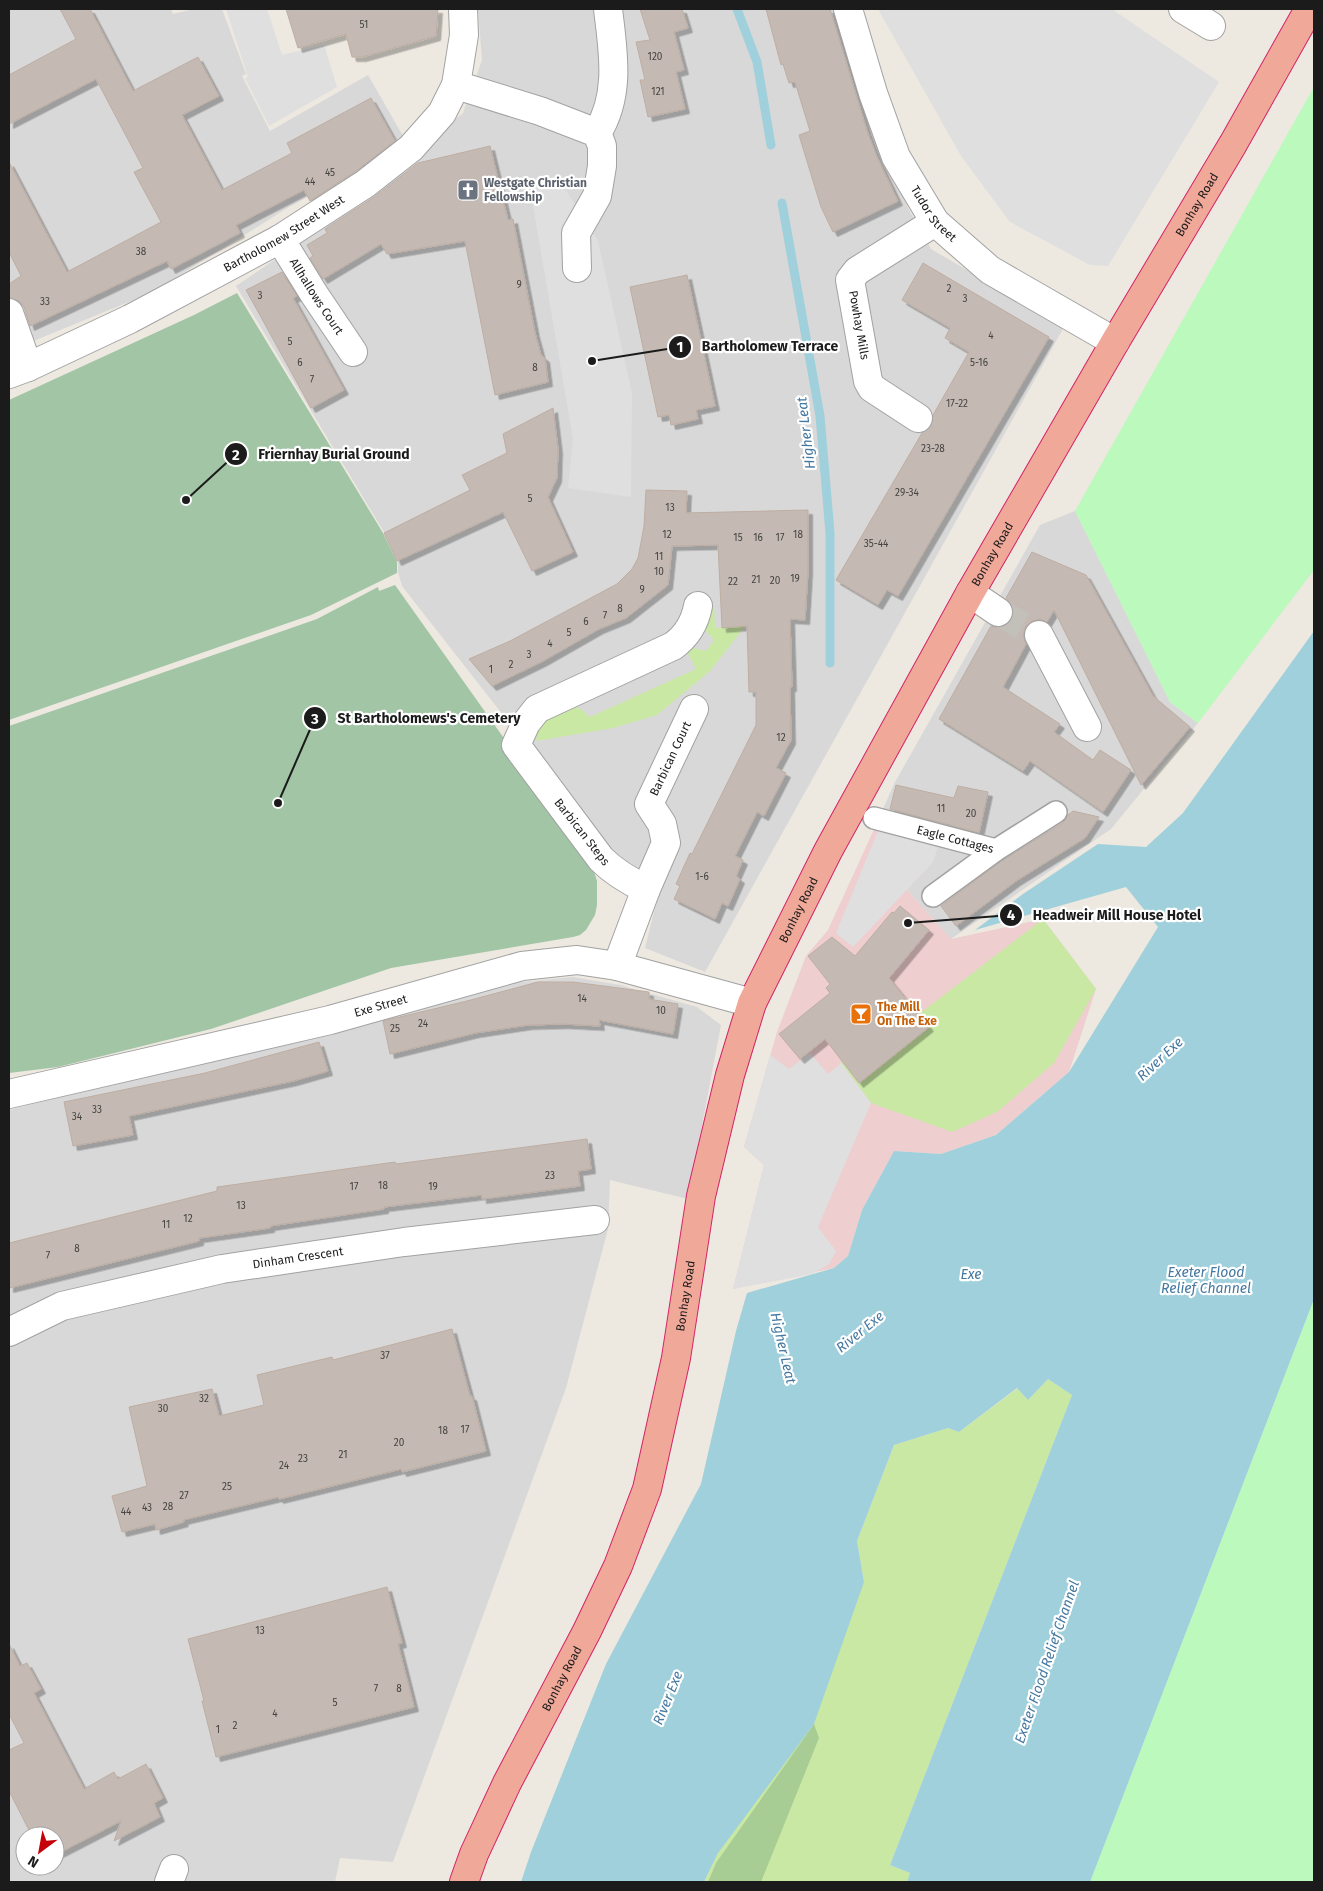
<svg xmlns="http://www.w3.org/2000/svg" width="1323" height="1891" viewBox="0 0 1323 1891" font-family="'Fira Sans',sans-serif">
<style>
.residential{fill:#d9d8d8;fill-rule:evenodd}
.commercial{fill:#eecece}
.grass{fill:#c9e8a4}
.forest{fill:#a7cc94}
.cemetery{fill:#a1c5a5}
.park{fill:#bbf9bd}
.parking{fill:#dfdfdf}
.water{fill:#9fd0db}
.lines{fill:none;stroke-linecap:round;stroke-linejoin:round}
.stream{stroke:#9fd0db;stroke-width:9}
.building{fill:#c4bab3;stroke:#beada2;filter:url(#shadow)}
.minor-tunnel{stroke:#c3bfb9;stroke-width:28;stroke-dasharray:28 14;stroke-linecap:butt}
.pedestrian-casing{stroke:#a2a2a2;stroke-width:24}
.minor-casing{stroke:#a2a2a2;stroke-width:30}
.trunk-casing{stroke:#d42368;stroke-width:30}
.pedestrian{stroke:#fff;stroke-width:21}
.minor{stroke:#fff;stroke-width:28}
.trunk{stroke:#f0a899;stroke-width:28}
.labels{text-anchor:middle;dominant-baseline:central;stroke-width:4.5;stroke-linejoin:round;paint-order:stroke}
.number-label{font-size:10px;fill:#454341}
.worship-label{font-size:12px;font-weight:bold;fill:#5b616d;stroke:#fff;text-anchor:start}
.street-label{font-size:12px;fill:#1b1b1b;stroke:#fff}
.food-label{font-size:12px;font-weight:bold;fill:#c56008;stroke:#fff;text-anchor:start}
.water-label{font-size:14px;font-style:italic;fill:#4578a1;stroke:#fff}
.leader{fill:none;stroke:#1b1b1b;stroke-width:2}
.callout-dot{fill:#1b1b1b;stroke:#fff;stroke-width:2}
.mark-label{font-size:15px;text-anchor:middle;font-weight:bold;fill:#fff}
.callout-label{font-size:14px;text-anchor:middle;font-weight:bold;fill:#1b1b1b;stroke:#fff;stroke-width:4.5;stroke-linejoin:round;paint-order:stroke}
</style>
<defs>
<filter id="shadow"><feDropShadow dx="4.5" dy="4.5" stdDeviation="0" flood-color="#0004"/></filter>
</defs>
<rect width="100%" height="100%" fill="#ede8e0"/>
<path class="residential" d="M9 9H171L173 14 194 9H222L246 74 242 76 270 131 368 75 407 143 289 207 153 292 9 351Z
M478 9H836L871 118 908 208 931 249 1064 327 705 972 645 948 656 904 640 869 610 852 402 586 398 572V562L384 532 236 286 330 222 463 113 482 60Z
M1075 511 1170 702 1198 723 1111 829 951 939 907 890 933 862 876 825 894 784 1040 525Z
M573 977 620 985 697 1007 721 1025 688 1199 610 1180 608 1229 566 1388 393 1862 340 1858 335 1882H9V1110L511 983ZM25 1836H55V1866H25Z"/>
<path class="commercial" d="M876 825 933 862 907 890 951 939 1043 919 1096 989 1069 1072 996 1135 941 1154 894 1151 862 1210 848 1256 834 1268 733 1289 764 1165 744 1147 777 1032 806 956 828 930Z"/>
<path class="grass" d="M714 607 715 628 741 626 747 624 710 671 657 715 613 728 536 741 538 730 554 711 573 707 581 709 590 717 696 669 684 646 706 651 714 640 702 627 701 610Z
M1043 919 1096 989 1054 1063 997 1112 952 1132 871 1103 841 1063 843 1062 860 1083 930 1027 919 1014Z
M1048 1379 1072 1395 890 1865 910 1873 907 1882H704L718 1853 864 1582 857 1541 894 1445 948 1428 959 1432 1018 1388 1028 1400Z"/>
<path class="forest" d="M814 1724 819 1738 761 1882H708L716 1863Z"/>
<path class="cemetery" d="M237 293 383 533 397 562V573L311 615 9 720V400L194 315Z
M395 585 503 737 505 747 590 859 597 881V905L595 915 586 930 580 935 573 937 391 968 211 1029 58 1067 9 1073V726L317 619 378 587 379 591Z"/>
<path class="park" d="M1314 87V570L1198 723 1170 702 1075 511Z
M1314 1299V1882H1090Z"/>
<path class="parking" d="M226 9H267L282 55 324 45 337 87 269 126 245 78 248 77Z
M878 9H1115L1116 12 1219 82 1108 266 1090 265 1010 222 961 156Z
M562 184 598 241 632 393 631 497 568 488 573 439 530 188Z
M880 826 940 841 933 862 853 947 836 933Z
M810 1053 828 1074 841 1063 871 1103 818 1227 836 1251 829 1264 812 1274 733 1289 764 1165 744 1147 770 1055 789 1069Z"/>
<path class="water" d="M1314 631V1299L1090 1882H907L910 1873 890 1865 1072 1395 1048 1379 1028 1400 1017 1388 959 1432 948 1428 894 1445 857 1541 864 1582 814 1724 718 1853 704 1882H521L531 1852 606 1664 701 1484 736 1331 747 1293 834 1268 848 1256 862 1210 894 1151 941 1154 996 1135 1069 1072 1158 927 1126 887 975 930 1023 894 1098 844 1146 847 1183 813Z"/>
<g class="lines">
<path class="stream" d="M737 9 757 62 771 145
M782 203 820 416 830 533V663"/>
</g>
<path class="building" d="M60 9H90L133 91 198 57 219 96 182 115 222 190 292 153 287 143 371 98 395 141 356 171 310 201 304 190 236 225 240 233 171 269 167 261 30 326 24 307 19 301 10 298 9 294V284L21 276 9 252V162L67 272 161 222 134 172 143 168 96 79 9 124V75L76 39Z
M286 9H438L436 36 362 57H352L346 34 298 48Z
M640 9H682L688 28 674 32 684 70 676 72 685 109 648 117 640 80H645L636 42 650 40Z
M766 9H830L867 131 877 157 898 201 833 232 821 207 799 135 810 131 795 82 789 83 783 64 781 65Z
M490 146 508 220 513 219 535 333 541 355 545 358 548 382 495 395 465 241 387 254 381 244 323 279 310 258 313 256 307 245 327 233 325 229 374 197 418 163Z
M923 263 1049 337 898 596 887 590 878 605 836 580 922 433 931 426 933 415 969 352 945 338 950 328 902 300Z
M282 272 297 296 293 298 344 390 311 408 246 290Z
M687 275 715 406 696 410 698 419 671 425 669 415 658 417 630 287Z
M553 408 558 449 557 478 548 497 573 552 532 571 503 512 397 561 384 533 470 490 462 475 507 453 503 434Z
M646 490 687 491 686 513 808 510V571L805 620 790 619 792 687H790L791 740 776 768 786 773 764 816 757 812 735 856 743 860 736 876 740 879 728 906 722 903 715 919 674 899 680 886 676 884 690 853 692 854 756 725V692H749L747 626 722 628 718 545 672 546 668 585 626 618 599 629 543 661 492 686 469 659 510 641 617 584 632 569 638 558 644 526Z
M1032 552 1086 575 1153 696 1190 727 1141 785 1054 610 1047 622 1040 619 1032 621 1026 626 1023 635 1026 644 1003 687 1060 724 1054 732 1093 760 1100 750 1131 770 1103 812 1030 761 1023 771 939 719 991 626 997 628 1004 626 1011 620 1013 614 1012 606 1006 598Z
M896 785 954 798 958 786 988 792 979 833 890 809Z
M1073 811 1099 817 1085 838 1016 881 956 926 941 906 1003 860 1063 823 1068 815Z
M900 906 929 930 889 978 929 1027 859 1083 825 1039 800 1059 779 1034 830 993 826 988 830 984 808 956 832 937 855 956 892 912 894 913Z
M538 982H573L649 992V999L678 1004 673 1034 599 1020 600 1026 564 1024 528 1025 475 1033 390 1054 383 1021 467 1001Z
M319 1042 328 1071 293 1081 129 1116 133 1135 73 1146 64 1102 205 1073Z
M587 1139 591 1169 578 1171 580 1186 482 1199V1195L384 1207V1209L270 1226V1228L199 1238V1241L9 1288V1243L217 1191V1187L395 1162 396 1164Z
M452 1329 470 1396H472L486 1451 402 1472 401 1469 279 1499 278 1497 183 1520 184 1522 156 1530 155 1524 122 1532 112 1496 147 1486 129 1407 212 1389 219 1416 264 1405 257 1375 332 1357 333 1360Z
M387 1587 402 1643 398 1644 414 1707 216 1757 202 1701H204L188 1639Z
M9 1644 20 1666 27 1663 41 1689 34 1693 84 1789 114 1772 118 1779 146 1764 163 1798 154 1803 160 1817 114 1841 121 1821 55 1855V1836H32L9 1791V1750L24 1743 9 1714Z"/>
<g class="lines">
<path class="minor-tunnel" d="M998 612 1039 635"/>
<g class="pedestrian-casing">
<g id="pedestrian">
<path id="s1" d="M874 818 996 850"/>
<path d="M933 896 996 850 1056 812"/>
</g>
</g>
<g class="minor-casing">
<g id="minor">
<path id="s2" d="M848 9 873 93 896 157 935 222 990 270 1115 342"/>
<path d="M1183 9 1211 26"/>
<path d="M456 85 540 111 597 133 602 146V166L597 196 576 233 577 268"/>
<path d="M597 133C621 95 613 51 608 9"/>
<path id="s3" d="M280 239 314 294 353 352"/>
<path d="M9 313 28 367"/>
<path id="s4" d="M9 374 28 367 130 319 280 239 365 184 411 148 442 113 456 85 464 35 463 9"/>
<path d="M918 418 872 388 868 381 850 280 857 271 935 222"/>
<path d="M970 593 998 612"/>
<path d="M1039 635 1087 727"/>
<path d="M646 889C629 881 615 873 601 859L516 745 526 723 537 709 673 646C687 636 695 622 698 606"/>
<path id="s5" d="M617 966 646 889 666 843 662 824 649 804 694 709"/>
<path id="s6" d="M9 1094 330 1020 522 966 577 960 617 966 752 1003"/>
<path id="s7" d="M9 1332 62 1306 222 1269 404 1242 595 1220"/>
<path d="M169 1882 174 1869"/>
</g>
</g>
<g class="trunk-casing">
<g id="trunk">
<path id="s8" d="M464 1882 474 1854 507 1783 587 1631 618 1566 647 1489 676 1358 701 1196 730 1075 752 1003 828 851 970 593 1115 342 1233 144 1309 9"/>
</g>
</g>
<use href="#pedestrian" class="pedestrian"/>
<use href="#minor" class="minor"/>
<use href="#trunk" class="trunk"/>
</g>
<defs>
<g id="church-square" transform="scale(1.125)"><rect x="-9" y="-9" width="18" height="18" rx="4" fill="#6b7280" stroke="#fff"/><path d="M-1.2-6h2.4v3.5h3.3v2.4h-3.3V6h-2.4V-.1h-3.3v-2.4h3.3Z" fill="#fff"/></g>
<g id="bar-square" transform="scale(1.125)"><rect x="-9" y="-9" width="18" height="18" rx="4" fill="#e8710a" stroke="#fff"/><path d="M-6-5H6L.8 .8V4.5H3.5V6h-7V4.5H-.8V.8Z" fill="#fff"/></g>
</defs>
<g fill-rule="evenodd">
<use href="#church-square" x="468" y="190"/>
<use href="#bar-square" x="861" y="1014"/>
</g>
<g class="labels">
<g class="number-label">
<text x="364" y="25">51</text>
<text x="655" y="57">120</text>
<text x="658" y="92">121</text>
<text x="330" y="173">45</text>
<text x="310" y="182">44</text>
<text x="141" y="252">38</text>
<text x="519" y="285">9</text>
<text x="949" y="289">2</text>
<text x="260" y="296">3</text>
<text x="965" y="299">3</text>
<text x="45" y="302">33</text>
<text x="991" y="336">4</text>
<text x="290" y="342">5</text>
<text x="300" y="363">6</text>
<text x="979" y="363">5-16</text>
<text x="535" y="368">8</text>
<text x="312" y="380">7</text>
<text x="957" y="404">17-22</text>
<text x="933" y="449">23-28</text>
<text x="907" y="493">29-34</text>
<text x="530" y="499">5</text>
<text x="670" y="508">13</text>
<text x="667" y="535">12</text>
<text x="798" y="535">18</text>
<text x="738" y="538">15</text>
<text x="758" y="538">16</text>
<text x="780" y="538">17</text>
<text x="876" y="544">35-44</text>
<text x="659" y="557">11</text>
<text x="659" y="572">10</text>
<text x="795" y="579">19</text>
<text x="756" y="580">21</text>
<text x="775" y="581">20</text>
<text x="733" y="582">22</text>
<text x="642" y="590">9</text>
<text x="620" y="609">8</text>
<text x="605" y="616">7</text>
<text x="586" y="622">6</text>
<text x="569" y="633">5</text>
<text x="550" y="644">4</text>
<text x="529" y="655">3</text>
<text x="511" y="665">2</text>
<text x="491" y="670">1</text>
<text x="781" y="738">12</text>
<text x="941" y="809">11</text>
<text x="971" y="814">20</text>
<text x="702" y="877">1-6</text>
<text x="582" y="999">14</text>
<text x="661" y="1011">10</text>
<text x="423" y="1024">24</text>
<text x="395" y="1029">25</text>
<text x="97" y="1110">33</text>
<text x="77" y="1117">34</text>
<text x="550" y="1176">23</text>
<text x="383" y="1186">18</text>
<text x="354" y="1187">17</text>
<text x="433" y="1187">19</text>
<text x="241" y="1206">13</text>
<text x="188" y="1219">12</text>
<text x="166" y="1225">11</text>
<text x="77" y="1249">8</text>
<text x="48" y="1256">7</text>
<text x="385" y="1356">37</text>
<text x="204" y="1399">32</text>
<text x="163" y="1409">30</text>
<text x="465" y="1430">17</text>
<text x="443" y="1431">18</text>
<text x="399" y="1443">20</text>
<text x="343" y="1455">21</text>
<text x="303" y="1459">23</text>
<text x="284" y="1466">24</text>
<text x="227" y="1487">25</text>
<text x="184" y="1496">27</text>
<text x="168" y="1507">28</text>
<text x="147" y="1508">43</text>
<text x="126" y="1512">44</text>
<text x="260" y="1631">13</text>
<text x="376" y="1689">7</text>
<text x="399" y="1689">8</text>
<text x="335" y="1703">5</text>
<text x="275" y="1714">4</text>
<text x="235" y="1726">2</text>
<text x="218" y="1730">1</text>
</g>
<g class="worship-label">
<text x="484" y="183">Westgate Christian<tspan x="484" dy="14">Fellowship</tspan></text>
</g>
<g class="street-label">
<text stroke="none"><textPath href="#s8" startOffset="1846">Bonhay Road</textPath></text>
<text stroke="none"><textPath href="#s2" startOffset="224">Tudor Street</textPath></text>
<text stroke="none"><textPath href="#s4" startOffset="309">Bartholomew Street West</textPath></text>
<text stroke="none"><textPath href="#s3" startOffset="68">Allhallows Court</textPath></text>
<text transform="translate(859 325) rotate(80)">Powhay Mills</text>
<text stroke="none"><textPath href="#s8" startOffset="1441">Bonhay Road</textPath></text>
<text stroke="none"><textPath href="#s5" startOffset="226">Barbican Court</textPath></text>
<text transform="translate(582 832) rotate(52)">Barbican Steps</text>
<text stroke="none"><textPath href="#s1" startOffset="84">Eagle Cottages</textPath></text>
<text stroke="none"><textPath href="#s8" startOffset="1036">Bonhay Road</textPath></text>
<text stroke="none"><textPath href="#s6" startOffset="382">Exe Street</textPath></text>
<text stroke="none"><textPath href="#s7" startOffset="300">Dinham Crescent</textPath></text>
<text stroke="none"><textPath href="#s8" startOffset="631">Bonhay Road</textPath></text>
<text stroke="none"><textPath href="#s8" startOffset="226">Bonhay Road</textPath></text>
</g>
<g class="food-label">
<text x="877" y="1007">The Mill<tspan x="877" dy="14">On The Exe</tspan></text>
</g>
<g class="water-label">
<text transform="translate(806 433) rotate(-97)">Higher Leat</text>
<text transform="translate(1160 1059) rotate(-43)">River Exe</text>
<text x="1206" y="1272">Exeter Flood<tspan x="1206" dy="16">Relief Channel</tspan></text>
<text x="971" y="1274">Exe</text>
<text transform="translate(860 1332) rotate(-39)">River Exe</text>
<text transform="translate(783 1348) rotate(77)">Higher Leat</text>
<text transform="translate(1047 1662) rotate(-71)">Exeter Flood Relief Channel</text>
<text transform="translate(668 1698) rotate(-68)">River Exe</text>
</g>
</g>
<path class="leader" d="M592 361L680 347M186 500L236 454M278 803L315 718M908 923L1011 915"/>
<g class="callout-dot">
<circle cx="592" cy="361" r="5"/>
<circle cx="186" cy="500" r="5"/>
<circle cx="278" cy="803" r="5"/>
<circle cx="908" cy="923" r="5"/>
<circle cx="680" cy="347" r="12"/>
<circle cx="236" cy="454" r="12"/>
<circle cx="315" cy="718" r="12"/>
<circle cx="1011" cy="915" r="12"/>
</g>
<g class="mark-label">
<text x="680" y="352">1</text>
<text x="236" y="460">2</text>
<text x="315" y="724">3</text>
<text x="1011" y="920">4</text>
</g>
<g class="callout-label">
<text x="770" y="351">Bartholomew Terrace</text>
<text x="334" y="459">Friernhay Burial Ground</text>
<text x="429" y="723">St Bartholomews's Cemetery</text>
<text x="1117" y="920">Headweir Mill House Hotel</text>
</g>
<rect width="1323" height="1891" fill="none" stroke="#1b1b1b" stroke-width="20"/>
<g transform="translate(40 1851) rotate(212)"><circle r="24" fill="#ffffff" stroke="#a4a4a4"/>
<path d="M0-4L9 19L0 12L-9 19Z" fill="#c50009"/>
<text y="-8" font-size="14" font-weight="bold" text-anchor="middle" fill="#1b1b1b">N</text>
</g>
</svg>
